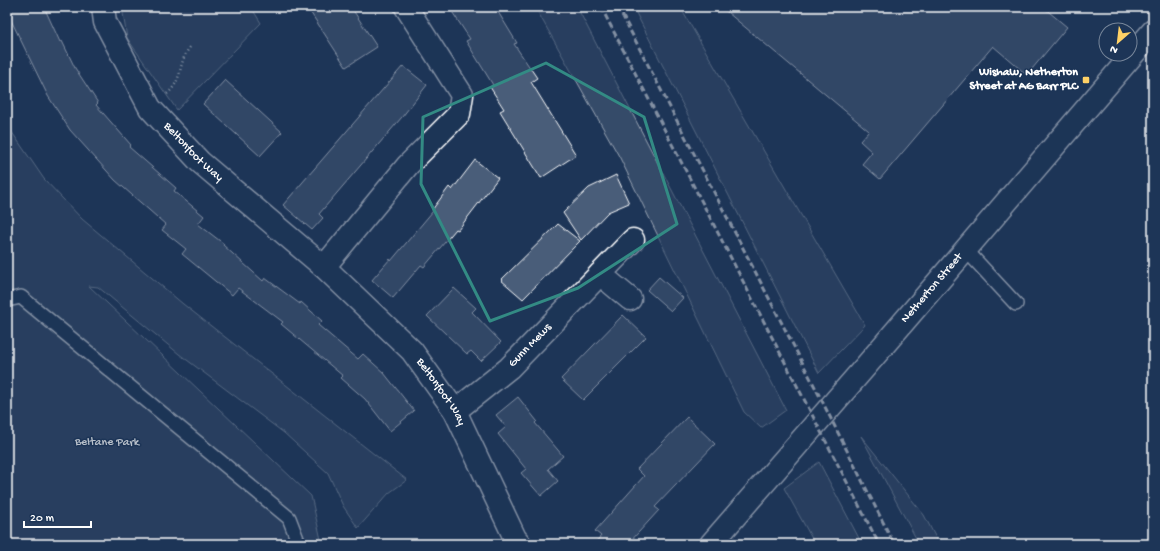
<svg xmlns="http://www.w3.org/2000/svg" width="1160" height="551" viewBox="0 0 1160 551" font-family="'Gochi Hand',sans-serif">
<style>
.green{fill:#364b69;stroke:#9aa5b4}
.building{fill:#4a5d79;stroke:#fff}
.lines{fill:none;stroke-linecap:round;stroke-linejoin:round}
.lane-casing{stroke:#fff;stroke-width:16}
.street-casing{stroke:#fff;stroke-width:25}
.secondary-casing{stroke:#fff;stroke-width:25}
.path{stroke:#fff;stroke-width:2.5;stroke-dasharray:1 3;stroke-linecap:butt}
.lane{stroke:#1d3557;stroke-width:13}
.street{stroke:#1d3557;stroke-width:22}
.secondary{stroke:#1d3557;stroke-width:22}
.rail{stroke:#fff;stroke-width:3;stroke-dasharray:6 3;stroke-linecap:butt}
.marked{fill:none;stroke:#338b84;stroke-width:3;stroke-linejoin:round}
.poi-dot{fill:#ffd166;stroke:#1d3557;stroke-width:1.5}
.labels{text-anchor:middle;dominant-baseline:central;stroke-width:3;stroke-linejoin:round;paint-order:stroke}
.poi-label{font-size:12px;font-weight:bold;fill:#fff;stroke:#1d3557;text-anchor:end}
.street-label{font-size:12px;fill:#fff;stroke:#1d3557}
.park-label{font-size:12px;fill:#b9c0ca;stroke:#1d3557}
</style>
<rect width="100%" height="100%" fill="#1d3557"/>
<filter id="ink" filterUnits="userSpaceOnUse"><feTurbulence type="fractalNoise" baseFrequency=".025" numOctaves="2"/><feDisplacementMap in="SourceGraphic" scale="8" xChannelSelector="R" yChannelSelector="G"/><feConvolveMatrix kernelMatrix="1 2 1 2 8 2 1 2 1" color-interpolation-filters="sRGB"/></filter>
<g filter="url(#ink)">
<path class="green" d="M122 7H251L261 23 177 110 127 38Z
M535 7H577L786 410 761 428 744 412 620 158Z
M633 7H680L865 325 819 373Z
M7 125 44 179 82 219 183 304 407 480 389 493 358 528 343 506 328 473 284 433 179 354 98 287 89 286 311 496 322 544H7Z
M861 436 924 515 939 544H919Z
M819 462 862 544H815L784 488Z"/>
<path class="building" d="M7 7H44L60 42 62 41 75 68 98 103 96 105 131 145 129 147 176 188 174 191 204 216 198 224 224 244 223 245 263 281 265 278 300 304 301 302 322 321 318 325 358 359 363 354 384 373 414 411 390 431 365 399 341 378 343 376 281 324 283 322 238 288 232 295 182 254 186 249 162 230 166 225 115 180 70 130 48 96 7 12Z
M307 7H351L377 47 346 67Z
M449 7H495L517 43 514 44 537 78 531 82 576 155 541 178 500 111 504 109 490 87 493 85 466 41 470 39Z
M721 7H1043L1067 27 1027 75 993 46 880 179 862 164 872 152 860 141 869 131Z
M403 66 427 85 402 117 319 214 323 218 312 230 283 205Z
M225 80 282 132 260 156 203 104Z
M475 160 498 178 458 230 456 229 424 267 421 265 393 298 372 280 390 259 391 261 433 211 432 210 449 187 452 190Z
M616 175 629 203 608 212 581 240 563 213 589 188Z
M558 224 580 241 523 299 501 280Z
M659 277 683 298 671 311 647 290Z
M454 288 476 308 472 312 501 342 481 361 471 351 467 354 427 316Z
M623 315 646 337 583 400 561 379Z
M518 397 537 421 535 423 563 456 548 469 558 481 541 496 521 473 526 469 498 434 506 427 496 415Z
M687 417 715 444 655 507 659 510 628 544H594L601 536 595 531 644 476 637 469Z"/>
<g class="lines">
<g class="lane-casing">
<path id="lane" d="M965 249 1016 304
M7 300 21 297 289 518 299 544"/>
</g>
<g class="street-casing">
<g id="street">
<path id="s1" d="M103 7 105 22 150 108 200 162 324 267 412 351 455 411 515 538 520 544"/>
<path d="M324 267 408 165 459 114 462 95 406 7"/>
<path d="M600 274 630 299"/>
<path id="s2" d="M455 411 509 368 633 240"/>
</g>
</g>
<g class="secondary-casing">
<g id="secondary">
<path id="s3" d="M711 544 865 367 1153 31"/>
</g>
</g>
<path class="path" d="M167 94C184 79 177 64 190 47"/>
<use href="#lane" class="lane"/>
<use href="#street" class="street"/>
<use href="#secondary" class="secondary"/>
<path class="rail" d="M601 7 879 544
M618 7 816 389 894 544"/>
</g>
</g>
<path d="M0 0H1160V551H0ZM546 63 644 117 677 224 578 288 490 321 421 184 423 117Z" fill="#1d3557" fill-opacity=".55" fill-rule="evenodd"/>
<path class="marked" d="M546 63 644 117 677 224 578 288 490 321 421 184 423 117Z"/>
<rect class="poi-dot" x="1082" y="76" width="8" height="8" rx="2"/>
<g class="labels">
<g class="poi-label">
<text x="1078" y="73">Wishaw, Netherton<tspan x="1078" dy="14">Street at AG Barr PLC</tspan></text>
</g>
<g class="street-label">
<text stroke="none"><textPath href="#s1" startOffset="174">Beltonfoot Way</textPath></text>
<text stroke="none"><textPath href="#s3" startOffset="338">Netherton Street</textPath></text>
<text stroke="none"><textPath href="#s2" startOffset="100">Gunn Mews</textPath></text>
<text stroke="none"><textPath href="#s1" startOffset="520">Beltonfoot Way</textPath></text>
</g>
<g class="park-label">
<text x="107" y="443">Beltane Park</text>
</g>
</g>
<rect width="1160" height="551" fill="none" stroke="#1d3557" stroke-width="24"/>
<rect x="12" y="12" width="1136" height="527" fill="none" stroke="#fff" stroke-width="1.5" filter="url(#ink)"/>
<g transform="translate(1118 42) rotate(208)"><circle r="19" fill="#1d3557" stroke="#77869a"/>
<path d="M0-3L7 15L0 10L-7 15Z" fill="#ffd166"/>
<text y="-6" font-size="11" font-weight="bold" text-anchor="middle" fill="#ffffff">N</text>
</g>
<path d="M24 521v6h67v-6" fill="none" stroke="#ffffff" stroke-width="2"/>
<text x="30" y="521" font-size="12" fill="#ffffff" stroke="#1d3557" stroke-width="3" paint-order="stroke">20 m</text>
</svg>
